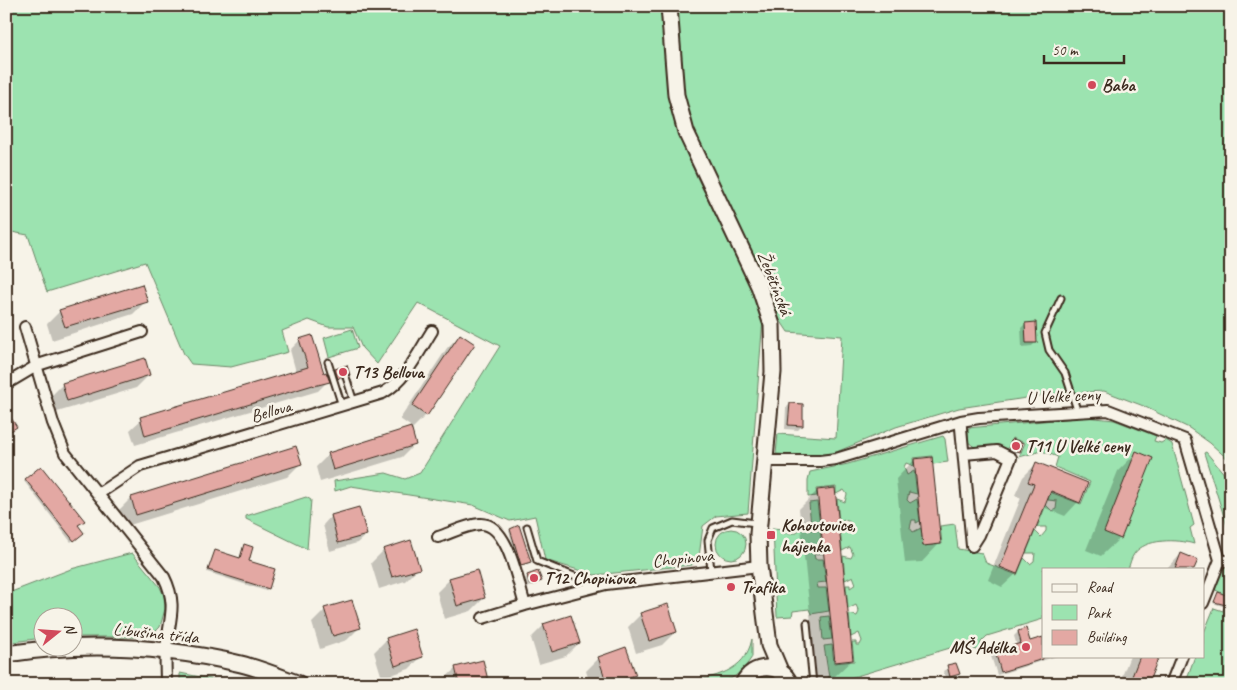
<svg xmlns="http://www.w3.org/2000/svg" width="1237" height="690" viewBox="0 0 1237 690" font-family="Caveat,sans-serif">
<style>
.green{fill:#9ce3b0;stroke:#6c8667}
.shadow{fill:#0003}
.building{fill:#e3a8a3;stroke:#3b2a1e}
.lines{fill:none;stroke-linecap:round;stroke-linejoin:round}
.lane-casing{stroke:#3b2a1e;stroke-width:9}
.street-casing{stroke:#3b2a1e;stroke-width:14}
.secondary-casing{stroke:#3b2a1e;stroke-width:19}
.lane{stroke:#f7f3e8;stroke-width:5}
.street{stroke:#f7f3e8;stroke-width:10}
.secondary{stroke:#f7f3e8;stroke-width:15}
.poi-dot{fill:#d1495b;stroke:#f7f3e8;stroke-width:2}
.labels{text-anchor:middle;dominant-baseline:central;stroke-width:5;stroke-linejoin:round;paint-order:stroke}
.poi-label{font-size:18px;font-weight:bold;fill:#3b2a1e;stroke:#f7f3e8;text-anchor:start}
.street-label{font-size:18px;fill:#3b2a1e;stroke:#f7f3e8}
</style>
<rect width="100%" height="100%" fill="#f7f3e8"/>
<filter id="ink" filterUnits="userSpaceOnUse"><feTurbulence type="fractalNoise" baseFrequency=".02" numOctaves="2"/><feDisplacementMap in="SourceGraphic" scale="10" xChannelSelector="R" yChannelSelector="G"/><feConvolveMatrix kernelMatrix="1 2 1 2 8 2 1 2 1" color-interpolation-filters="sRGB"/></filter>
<g filter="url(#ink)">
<path class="green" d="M6 6H662C665 48 664 94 679 134 702 198 741 254 763 318L748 513 716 516 703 526 699 557 692 565 595 575 545 560 535 516 510 521 473 505 351 486 335 491 334 481 386 473 405 479 420 473 500 346 418 303 377 364 362 348 353 327H328L309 320 282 331 288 352 231 367 191 364 184 354 145 262 47 292 28 235 6 231Z
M676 6H1231V462L1210 443 1189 428 1141 405 1104 391 1053 394 959 408 896 427 834 453 809 456 776 454 778 434 836 438 842 336 788 332 778 317 766 283 693 130 684 93Z
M352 329 358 348 329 357 324 338Z
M1086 417 1114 420 1156 436 1154 441 1161 443 1166 440 1172 444 1194 525 1190 528 1194 544C1178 539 1145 538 1134 554 1131 558 1130 564 1128 569H1043V619L987 636 981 642V651L960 645 830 684 824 646 832 645 834 663 854 661 852 642H856V645H860L862 641 859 633 851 637 849 614 857 616 859 612 856 605 848 609 846 585H850V588L856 584 853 576 845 580 843 556 851 558 853 554 850 547 842 551 840 528 848 530 850 522 843 519V522L839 523 837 499 845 502 847 494 844 490 836 494V487L816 489 817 496 808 497V480L810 472 848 464 943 436 945 439 948 462 933 464 932 456 913 458 914 466 906 463 904 467 907 475 914 471 917 494 909 492 907 500 910 503 917 499 920 521 916 523V520H912L910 528 913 532 921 528 923 546 942 544 940 526 955 524 958 549 982 553 986 563 1017 575 1024 558 1030 564 1034 561 1035 553H1026L1035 531 1041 537 1046 531V527H1037L1046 505 1052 511 1056 509 1057 501 1048 500 1050 492 1081 504 1090 482 1055 467 1058 457 1042 451 1019 457 1025 443 1012 438 1006 453 977 449 968 442V428Z
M1206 452 1231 482V539L1204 453Z
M306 497 311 500 307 549 246 519V516Z
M817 502 820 525 811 526 809 503Z
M773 528 782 529V533H797L799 529 820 530 823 553 814 554 815 559H823L826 582 817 583 818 588H826L829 611 811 614 809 609 793 611 792 616 777 617Z
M716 544a15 15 0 1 1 30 0a15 15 0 1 1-30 0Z
M132 553 160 587 164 596 165 609 160 627 156 631 141 637H73L72 618H42V638L6 643V594L71 569Z
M1220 560 1231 562V684H1185L1195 656H1203V635L1214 608 1223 611 1229 597 1210 587Z
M829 616 832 639 823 640 821 617Z
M752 639V657C733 687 716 684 685 684 714 676 745 673 752 639Z
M180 673 236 684H180Z
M766 675 777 678 781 684H751L755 679Z"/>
<path class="shadow" d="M146 301 133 314 52 340 47 324 60 311Z
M1025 324 1036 342 1032 346 1022 347 1021 328Z
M460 335 474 344 426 415 413 428 400 419 447 348Z
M300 340 328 381 318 391 135 445 130 430 141 420 296 372 290 350Z
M346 367 349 375 343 374 336 379 334 372Z
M149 375 136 388 54 413 50 397 63 384Z
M790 404 802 426 798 430 785 429 786 408Z
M1012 440 1022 444 1017 453 1008 450Z
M415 444 402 457 320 482 316 467 329 454Z
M1136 453 1120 538 1101 556 1086 550 1118 471Z
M914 460 940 543 922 562 905 563 896 479Z
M300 464 287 477 123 527 118 511 131 498Z
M1036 464 1086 484 1078 502 1065 516 1043 507 1016 574 1002 587 988 580 1021 498 1015 495 1023 477Z
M41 468 82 532 71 542 24 481Z
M817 491 852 660 833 678 817 680 799 509Z
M358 508 366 535 357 543 330 551 323 525 331 516Z
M510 530 529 562 528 564 520 566 509 531Z
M1230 532H1231V550L1228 549Z
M244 546 248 561 274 570 266 591 207 572 216 551 239 559Z
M384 550 418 568 405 581 379 589 371 563Z
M1181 554 1193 569H1167Z
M528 576 540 581 536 585 526 588 524 580Z
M450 579 484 598 471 611 444 619 437 592Z
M1217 595 1225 604 1223 606 1213 603Z
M325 610 360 627 347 640 320 649 312 623Z
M641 614 675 632 662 645 636 653 628 627Z
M544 625 579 643 566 656 539 664 531 638Z
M1018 632 1029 642 1043 638V656H1057L997 675 991 656 995 652 1017 646 1014 636Z
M387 639 422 656 409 669 382 678 374 652Z
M1130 656H1158L1147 684H1119Z
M599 658 634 675 625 684H590L586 671Z
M482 662 488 684H443L442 681 455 669Z
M955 664 958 674 946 680 943 671Z"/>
<path class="building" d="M142 284 148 302 65 327 59 310Z
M1036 322 1037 343H1026L1025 323Z
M460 334 475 344 427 416 412 406Z
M312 335 324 373 326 372 330 382 314 386 313 385 145 436 140 417 308 367 299 339Z
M145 358 150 375 67 401 62 383Z
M347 365 350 375 345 373 338 379 335 369Z
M790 403 803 404V426L788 425Z
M6 410 17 427 6 434Z
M411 427 416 445 333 470 328 453Z
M1012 439 1023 443 1020 452 1009 448Z
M296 446 302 464 136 515 131 497Z
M1136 451 1153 458 1121 539 1104 532Z
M932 457 941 544 923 546 914 459Z
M1036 462 1088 483 1080 503 1051 491 1017 574 1000 567 1034 484 1028 482Z
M41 466 85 521 78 525 84 533 74 541 25 479Z
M835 488 853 660 835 662 817 490Z
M359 507 367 535 338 543 331 515Z
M519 525 531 562 521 565 510 529Z
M411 540 420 569 392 577 383 549Z
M244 544 253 547 249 561 275 569 269 589 208 570 215 550 240 558Z
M1181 553 1198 560 1194 569H1175Z
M477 570 485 598 457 606 449 578Z
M538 571 542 581 530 585 527 575Z
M1218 592 1229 596 1226 605 1214 602Z
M352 600 361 628 333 636 324 608Z
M668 604 677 632 649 641 640 613Z
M571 615 580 643 552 652 543 624Z
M1026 628 1030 641 1043 637V659L1001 672 995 651 1021 643 1018 631Z
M414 629 423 657 395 666 386 638Z
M626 647 636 675 607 684 598 657Z
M1140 656H1159L1148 684H1129Z
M483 660 489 684H459L455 667Z
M956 663 960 674 950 677 947 665Z"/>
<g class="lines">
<g class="lane-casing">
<path id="lane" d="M1061 298 1045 333 1049 350 1065 373 1077 410
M328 362 342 406
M346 377 354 402
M527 527 537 561 584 580 590 586
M711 571 708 540 713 528 732 520 756 523
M807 623 813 684"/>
</g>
<g class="street-casing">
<path id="street" d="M25 327 53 423 65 453 164 577C178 605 169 620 166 649 165 660 166 672 166 684
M6 384 38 365 142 332
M961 421V428L972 546 979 535 1011 458 997 451 964 454
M764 461H820L836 459 961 421 979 418 1108 410 1185 440 1220 560
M98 494 140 466 383 393C406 380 418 353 432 331
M438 537C451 533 466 525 480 524 508 522 518 584 525 605L606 584 759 566
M1220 560 1231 562
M1203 603 1220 560
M483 618 525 605
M1171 684 1182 656"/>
</g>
<g class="secondary-casing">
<path id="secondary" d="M669 6 676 95 686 132 759 286 772 325 773 372 758 534 759 566 769 645 780 671
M6 654C85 642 164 646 241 664 261 669 280 677 299 684
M743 684C752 663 781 662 790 684"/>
</g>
<use href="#lane" class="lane"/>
<use href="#street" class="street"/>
<use href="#secondary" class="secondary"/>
</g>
</g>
<g class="poi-dot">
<circle cx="1092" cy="85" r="5"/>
<circle cx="343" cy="372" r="5"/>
<circle cx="1016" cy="446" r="5"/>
<rect x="766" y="530" width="10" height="10" rx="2.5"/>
<circle cx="534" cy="578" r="5"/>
<circle cx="731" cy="587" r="5"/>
<circle cx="1026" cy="647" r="5"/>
</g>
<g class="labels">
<g class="poi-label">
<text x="1102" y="85">Baba</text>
<text x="353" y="372">T13 Bellova</text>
<text x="1026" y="446">T11 U Velké ceny</text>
<text x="781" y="525">Kohoutovice,<tspan x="781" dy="21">hájenka</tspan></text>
<text x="544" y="578">T12 Chopinova</text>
<text x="741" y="587">Trafika</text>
<text x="1016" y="647" text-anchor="end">MŠ Adélka</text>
</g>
<g class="street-label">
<text transform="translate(775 283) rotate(69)">Žebětínská</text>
<text transform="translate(1063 396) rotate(-3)">U Velké ceny</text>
<text transform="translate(271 411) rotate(-16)">Bellova</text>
<text transform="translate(683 558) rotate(-6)">Chopinova</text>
<text transform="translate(156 633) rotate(6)">Libušina třída</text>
</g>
</g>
<rect width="1237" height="690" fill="none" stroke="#f7f3e8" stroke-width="25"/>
<rect x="12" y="12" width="1212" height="665" fill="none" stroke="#3b2a1e" stroke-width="2" filter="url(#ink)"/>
<rect x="1042" y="568" width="162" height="90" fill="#f7f3e8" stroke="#aca397"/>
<rect x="1052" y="584" width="25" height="8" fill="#f7f3e8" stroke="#aca397"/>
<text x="1087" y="592" font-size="15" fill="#3b2a1e">Road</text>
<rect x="1052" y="605" width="25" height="15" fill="#9ce3b0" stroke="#aca397"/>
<text x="1087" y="618" font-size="15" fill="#3b2a1e">Park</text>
<rect x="1052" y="630" width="25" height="15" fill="#e3a8a3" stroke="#aca397"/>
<text x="1087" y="642" font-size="15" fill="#3b2a1e">Building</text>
<g transform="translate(58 632) rotate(73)"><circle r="24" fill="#f7f3e8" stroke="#aca397"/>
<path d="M0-4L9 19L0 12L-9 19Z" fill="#d1495b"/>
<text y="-8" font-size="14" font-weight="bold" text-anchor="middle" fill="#3b2a1e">N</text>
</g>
<path d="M1044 55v8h80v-8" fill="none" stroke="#3b2a1e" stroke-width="2.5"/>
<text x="1052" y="55" font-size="15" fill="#3b2a1e" stroke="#f7f3e8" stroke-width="4" paint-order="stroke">50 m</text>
</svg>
